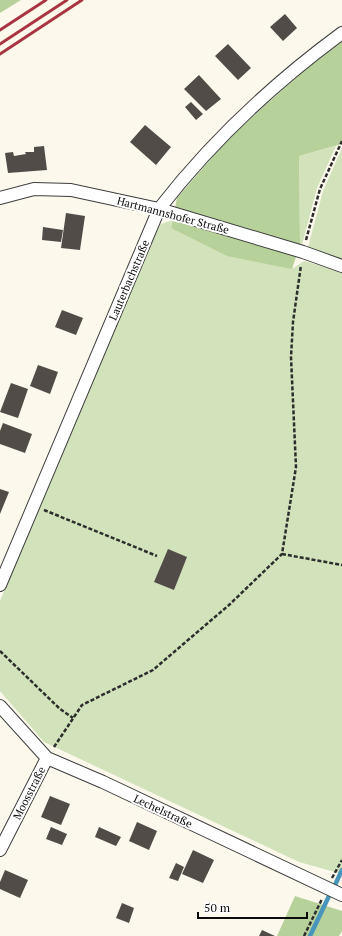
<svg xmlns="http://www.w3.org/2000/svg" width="342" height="936" viewBox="0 0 342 936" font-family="'PT Serif',serif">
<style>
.green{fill:#d2e2ba}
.forest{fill:#b7d19b}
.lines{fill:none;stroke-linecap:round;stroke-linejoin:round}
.stream{stroke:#4795bb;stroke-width:4.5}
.building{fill:#524c49}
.street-casing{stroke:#3e3e3e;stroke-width:14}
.path{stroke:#2d2d2d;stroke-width:2.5;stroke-dasharray:4 2;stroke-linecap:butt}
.street{stroke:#fff;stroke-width:12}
.rail{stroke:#a93543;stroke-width:3}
.labels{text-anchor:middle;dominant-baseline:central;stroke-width:4;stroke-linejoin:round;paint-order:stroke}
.street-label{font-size:11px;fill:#0b0b0b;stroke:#fff}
</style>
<rect width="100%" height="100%" fill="#fcf8ec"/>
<path class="green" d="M336 146 317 188 302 245H300L299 156Z
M342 148V261L307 251 323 191Z
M172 220 171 228 292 269 304 261 342 272V874L299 862 44 742 0 691V601L148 248 161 224Z"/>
<path class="forest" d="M0 0H21L0 13Z
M342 41V144L299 156 300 245 292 269 227 256 171 228 177 198 228 139 312 63Z
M295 896 342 911V931L339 936H277Z"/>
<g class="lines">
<path class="stream" d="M335 885 342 870
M310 936 329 896"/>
</g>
<path class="building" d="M285 14 297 28 283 41 270 27Z
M228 44 251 68 238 80 215 56Z
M199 75 221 99 206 111 184 89Z
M191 102 203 114 196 120 185 107Z
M145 125 171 147 156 165 130 142Z
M44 146 47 170 8 173 5 153 13 152 14 156 26 154 25 152H34V147Z
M66 213 85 216 80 250 61 248Z
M43 227 63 230 61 242 42 240Z
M62 310 83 318 76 335 55 327Z
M38 365 58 372 50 394 30 386Z
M11 383 28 389 18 418 0 412Z
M3 423 32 434 25 453 0 444V431Z
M0 489 9 492 0 514Z
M168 549 187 557 174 590 154 582Z
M50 796 70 804 61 825 41 817Z
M137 822 157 831 149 850 129 841Z
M51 827 67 834 62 845 46 839Z
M99 827 121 837 116 846 95 837Z
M193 850 214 860 203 883 182 874Z
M176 863 184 867 178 881 169 878Z
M5 870 28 880 20 898 0 889V882Z
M122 903 134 908 129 923 116 918Z
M262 930 275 936H259Z"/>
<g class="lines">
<g class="street-casing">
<path id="street" d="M0 198 34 189 71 190 159 209 303 252 342 266
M0 585 159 209C211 142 274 83 342 33
M0 706 47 758 103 782 342 895
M0 850 47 758"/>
</g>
<path class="path" d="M306 240 320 189 342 141
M44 510 157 556
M282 554 342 565
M0 651 60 709 73 718
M54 747 82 705 153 670 229 605 282 554 296 467 291 357 293 322 301 265
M332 878 342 860
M304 936 322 899"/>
<use href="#street" class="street"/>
<path class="rail" d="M0 30 46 0
M0 44 67 0
M0 54 82 0"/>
</g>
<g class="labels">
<g class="street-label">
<text transform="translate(173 215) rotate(15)">Hartmannshofer Straße</text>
<text transform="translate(129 280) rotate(-67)">Lauterbachstraße</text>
<text transform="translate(29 793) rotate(-63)">Moosstraße</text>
<text transform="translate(163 811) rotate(25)">Lechelstraße</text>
</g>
</g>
<path d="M198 912v6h109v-6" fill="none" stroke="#0b0b0b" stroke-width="2"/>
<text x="204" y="912" font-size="12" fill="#0b0b0b" stroke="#ffffff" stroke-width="3" paint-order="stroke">50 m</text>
</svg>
